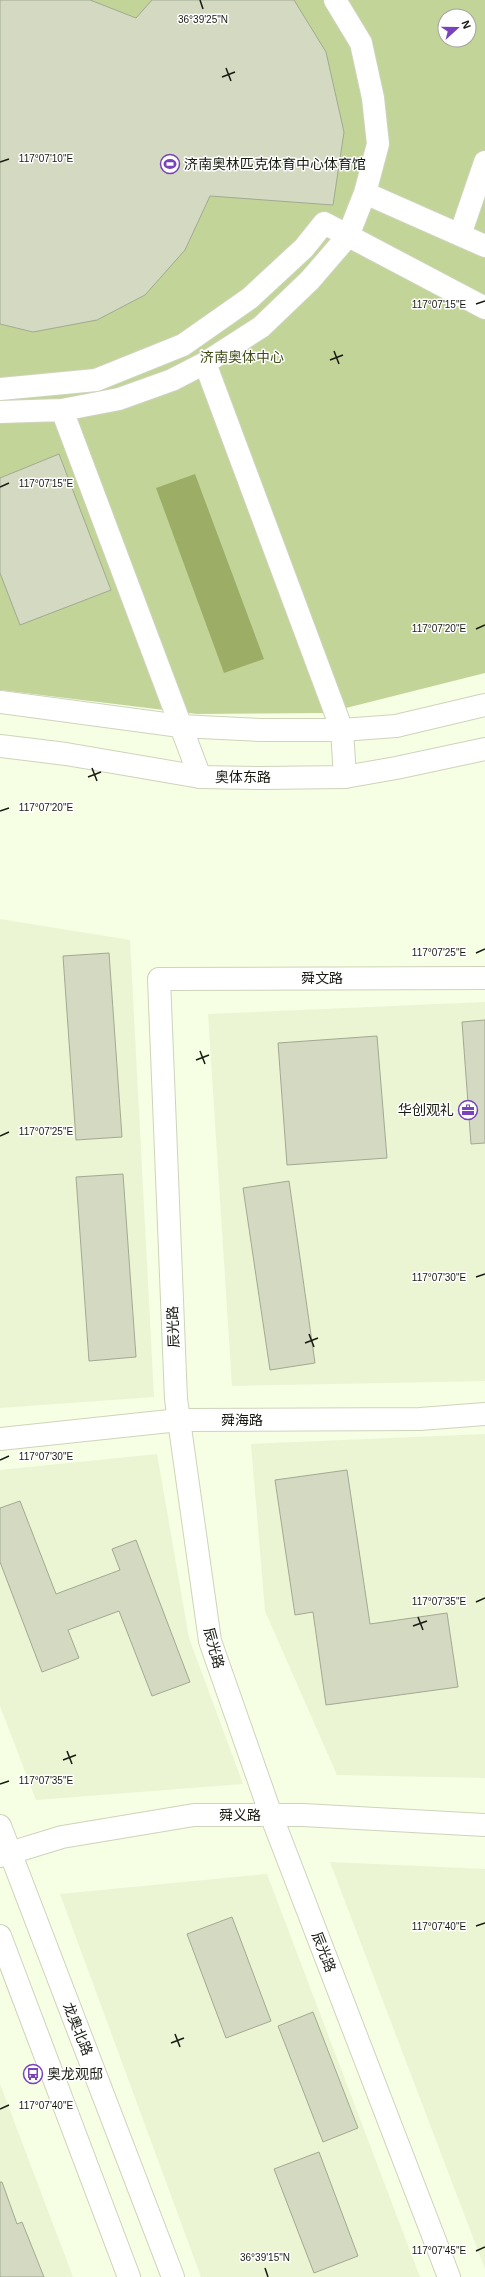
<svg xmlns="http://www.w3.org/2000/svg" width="485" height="2277" viewBox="0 0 485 2277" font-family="Arial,'Noto Sans SC',sans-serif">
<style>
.built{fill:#ebf5d4}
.green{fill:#c3d499;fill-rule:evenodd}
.water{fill:#9cae66}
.building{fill:#d3dac1;stroke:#a2a991}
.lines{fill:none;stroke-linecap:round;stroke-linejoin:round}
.minor-casing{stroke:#cdd4bb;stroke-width:24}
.major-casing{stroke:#cdd4bb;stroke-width:24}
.minor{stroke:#fff;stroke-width:22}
.major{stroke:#fff;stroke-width:22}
.ticks{fill:none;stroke:#171a11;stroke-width:1.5}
.labels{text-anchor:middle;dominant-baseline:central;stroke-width:3;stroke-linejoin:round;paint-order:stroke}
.poi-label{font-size:14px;fill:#171a11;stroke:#fff;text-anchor:start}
.park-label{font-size:14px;fill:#404c16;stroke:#fff}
.street-label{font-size:14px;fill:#171a11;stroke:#fff}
.ticks-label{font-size:10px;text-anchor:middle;fill:#171a11;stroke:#fff;stroke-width:3;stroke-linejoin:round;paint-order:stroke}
</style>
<rect width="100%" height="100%" fill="#f6fee4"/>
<path class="built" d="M0 919 130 940 154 1397 0 1408Z
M485 1002V1381L232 1386 208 1014Z
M485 1434V1778L337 1775 265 1611 251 1444Z
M157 1454 189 1638 243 1784 36 1800 0 1706V1470Z
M330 1862 485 1869V2269Z
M267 1874 420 2277H201L60 1894Z
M0 2084 73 2277H0Z"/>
<path class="green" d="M0 0H485V673L326 713 197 714 0 690ZM445 16H469V40H445Z"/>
<path class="water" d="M195 474 264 659 224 673 156 488Z"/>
<path class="building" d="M0 0H90L136 18 152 0H294L326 52 344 132 333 205 210 196 185 250 145 295 97 320 33 332 0 324Z
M59 454 111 590 20 625 0 573V478Z
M109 953 122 1137 76 1140 63 956Z
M485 1020V1143L471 1144 462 1022Z
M377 1036 387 1158 287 1165 278 1043Z
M123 1174 136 1357 89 1361 76 1177Z
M289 1181 315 1363 270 1370 243 1188Z
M347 1470 370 1624 447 1613 458 1687 326 1705 313 1612 295 1615 275 1480Z
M20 1501 56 1594 120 1570 112 1549 136 1540 190 1682 152 1696 119 1611 68 1630 79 1658 42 1672 0 1562V1508Z
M232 1917 271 2021 226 2038 187 1934Z
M313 2012 358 2128 323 2142 278 2026Z
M319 2152 358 2256 314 2273 274 2169Z
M0 2182H2L17 2224 22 2222 44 2277H0Z"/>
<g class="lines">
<g class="minor-casing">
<path id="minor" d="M365 193 485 246
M460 235 485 162
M205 363 342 730 345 777
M0 389 96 380 183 345 250 298 304 248 324 223 485 308
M62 410 200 777
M0 412 62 410 119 399 172 380 205 363 261 327 310 280 348 236 365 193 378 144 373 98 361 43 335 0
M0 1439 179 1420 420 1419 485 1414
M0 1856 62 1837 194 1815H303L485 1825
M449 2277 271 1815 210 1641 176 1399 159 979 485 978"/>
</g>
<g class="major-casing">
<path id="major" d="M0 702 180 726 261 730H342L396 726 485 705
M0 746 66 754 200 777 261 778 345 777 396 768 485 749
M0 1826 173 2277
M0 1936 129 2277"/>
</g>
<use href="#minor" class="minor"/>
<use href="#major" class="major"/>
</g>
<path class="ticks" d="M200 0 203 9M226 68 231 81M222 77 235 72M0 162 9 159M476 304 485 301M334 351 339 364M330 360 343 355M0 487 9 483M476 629 485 625M92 768 97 781M88 777 101 772M0 811 9 808M476 953 485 949M200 1051 205 1064M196 1060 209 1055M0 1136 9 1132M476 1277 485 1274M309 1334 314 1347M305 1343 318 1338M0 1460 9 1456M476 1602 485 1598M418 1617 423 1630M413 1626 427 1621M67 1751 72 1764M63 1760 76 1755M0 1784 9 1781M476 1926 485 1923M175 2034 180 2047M171 2043 184 2038M0 2109 9 2105M476 2251 485 2247M265 2268 268 2277"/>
<defs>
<g id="stadium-ring" transform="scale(1)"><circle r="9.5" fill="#fff" stroke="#7943bb" stroke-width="1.5"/><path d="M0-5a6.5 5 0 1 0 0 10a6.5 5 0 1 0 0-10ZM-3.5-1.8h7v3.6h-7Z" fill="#7943bb"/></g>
<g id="office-ring" transform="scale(1)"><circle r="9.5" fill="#fff" stroke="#7943bb" stroke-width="1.5"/><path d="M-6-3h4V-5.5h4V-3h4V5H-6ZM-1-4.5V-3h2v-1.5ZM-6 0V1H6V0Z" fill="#7943bb"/></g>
<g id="bus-ring" transform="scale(1)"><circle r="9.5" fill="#fff" stroke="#7943bb" stroke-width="1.5"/><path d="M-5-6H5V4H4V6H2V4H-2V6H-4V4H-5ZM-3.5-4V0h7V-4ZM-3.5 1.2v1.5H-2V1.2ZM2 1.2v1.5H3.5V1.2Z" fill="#7943bb"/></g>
</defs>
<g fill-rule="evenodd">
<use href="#stadium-ring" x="170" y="164"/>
<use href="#office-ring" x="468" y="1110"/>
<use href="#bus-ring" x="33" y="2074"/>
</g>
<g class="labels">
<g class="poi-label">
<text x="184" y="164">济南奥林匹克体育中心体育馆</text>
<text x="454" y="1110" text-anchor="end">华创观礼</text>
<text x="47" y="2074">奥龙观邸</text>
</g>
<g class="park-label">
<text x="242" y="357">济南奥体中心</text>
</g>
<g class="street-label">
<text x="243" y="777">奥体东路</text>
<text x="322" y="978">舜文路</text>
<text transform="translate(173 1327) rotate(-92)">辰光路</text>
<text x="242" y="1420">舜海路</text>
<text transform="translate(214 1648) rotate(75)">辰光路</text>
<text x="240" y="1815">舜义路</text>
<text transform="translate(324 1952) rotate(69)">辰光路</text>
<text transform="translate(78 2029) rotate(68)">龙奥北路</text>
</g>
</g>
<g class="ticks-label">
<text x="203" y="23">36°39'25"N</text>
<text x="46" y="162">117°07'10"E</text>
<text x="439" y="308">117°07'15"E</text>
<text x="46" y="487">117°07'15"E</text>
<text x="439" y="632">117°07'20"E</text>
<text x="46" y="811">117°07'20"E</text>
<text x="439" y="956">117°07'25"E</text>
<text x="46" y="1135">117°07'25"E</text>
<text x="439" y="1281">117°07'30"E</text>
<text x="46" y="1460">117°07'30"E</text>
<text x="439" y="1605">117°07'35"E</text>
<text x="46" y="1784">117°07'35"E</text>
<text x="439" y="1930">117°07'40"E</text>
<text x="46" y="2109">117°07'40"E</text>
<text x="439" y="2254">117°07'45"E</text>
<text x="265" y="2261">36°39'15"N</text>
</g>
<g transform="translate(457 28) rotate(69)"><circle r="19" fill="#ffffff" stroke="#a2a3a0"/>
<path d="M0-3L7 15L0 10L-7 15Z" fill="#7943bb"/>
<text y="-6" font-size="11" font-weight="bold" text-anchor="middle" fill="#171a11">N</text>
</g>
</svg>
